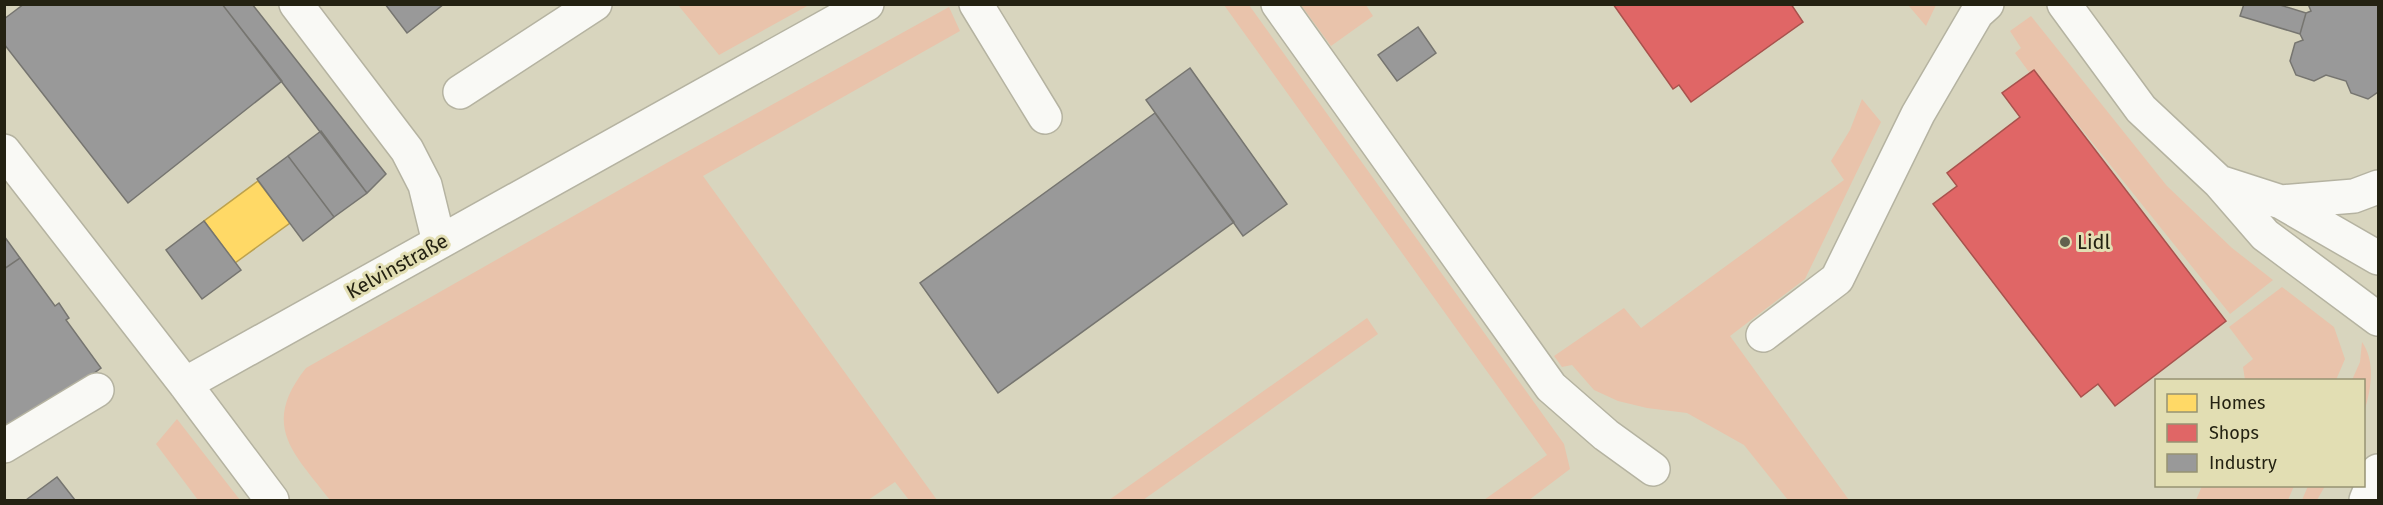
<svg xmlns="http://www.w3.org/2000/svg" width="2383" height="505" viewBox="0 0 2383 505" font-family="'Fira Sans',sans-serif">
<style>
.green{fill:#e9c3ab}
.homes{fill:#ffd966;stroke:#bda24d;stroke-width:1.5}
.shops{fill:#e06666;stroke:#a8524d;stroke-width:1.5}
.industry{fill:#999;stroke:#767570;stroke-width:1.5}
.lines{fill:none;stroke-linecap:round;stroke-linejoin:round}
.minor-casing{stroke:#b5b3a1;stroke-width:36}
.major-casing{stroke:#b5b3a1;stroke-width:36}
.minor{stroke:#f9f9f5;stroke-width:33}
.major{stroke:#f9f9f5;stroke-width:33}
.poi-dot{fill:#63614e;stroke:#e2deb3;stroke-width:2}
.labels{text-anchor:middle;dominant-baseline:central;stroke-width:6;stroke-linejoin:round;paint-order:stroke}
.poi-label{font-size:20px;fill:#242212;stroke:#e2deb3;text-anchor:start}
.street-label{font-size:20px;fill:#242212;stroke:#e2deb3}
</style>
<rect width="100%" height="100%" fill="#d8d5be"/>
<path class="green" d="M678 5H809L719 55Z
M1224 5H1249L1564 444 1570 469 1529 500H1484L1547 455Z
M1301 5H1366L1373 16 1331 46Z
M1908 5H1936L1926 26Z
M949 7 960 31 703 176 937 500H909L895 482 868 500H330C294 453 260 426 306 368L672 160Z
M2031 16 2167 186 2232 248 2273 280 2230 314 2034 70 2029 72 2015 53 2021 48 2010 31Z
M1862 99 1881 122 1805 279 1730 336 1849 500H1788L1744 445 1687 413 1647 408 1618 401 1594 390 1572 365 1562 367 1554 356 1624 308 1641 328 1844 180 1831 161 1850 130Z
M2282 287 2334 327 2345 359 2336 380H2245L2243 367 2253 359 2229 327Z
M1367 318 1378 334 1143 500H1109Z
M2362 342C2376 362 2371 390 2364 412V380H2352L2360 362Z
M177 419 240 500H198L156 444Z
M2202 486H2294L2288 500H2196Z
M2308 486H2325L2317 500H2302Z"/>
<path class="homes" d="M258 181 290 223 235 263 204 221Z"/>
<path class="shops" d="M1613 4H1791L1803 22 1691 102 1679 85 1673 89Z
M2034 70 2226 321 2115 406 2098 384 2081 397 1933 204 1957 186 1947 173 2020 117 2002 93Z"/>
<path class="industry" d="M24 4H222L282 81 128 203 4 44V19Z
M222 4H252L386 174 367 193Z
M385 4H444L407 33Z
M2244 4H2277L2306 13 2300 34 2240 16Z
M2308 4H2378V92L2368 99 2351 93 2346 81 2326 75 2314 81 2296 75 2290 61 2295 43 2303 40 2300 34 2306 13 2311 11Z
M1418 27 1436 53 1397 81 1378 55Z
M1190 68 1287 204 1243 236 1146 100Z
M1155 113 1234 222 998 393 920 283Z
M321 131 367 193 334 217 288 156Z
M288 156 334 217 303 241 257 179Z
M204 221 241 270 202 299 166 250Z
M4 236 20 258 4 269Z
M20 258 55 306 59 303 69 318 66 320 101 368 4 438V269Z
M57 477 75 500H26Z"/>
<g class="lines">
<g class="minor-casing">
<path id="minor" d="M296 4 407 150 425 185 439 242
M976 4 1045 117
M1278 4 1551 387 1606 435 1653 469
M2064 4 2141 109 2219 182 2265 235 2378 319
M460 92 595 4
M4 151 185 384 272 500
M2219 182 2281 202 2378 258
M2281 202 2354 196 2378 187
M1763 335 1837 279 1918 114 1977 13 1987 4
M185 384 867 4
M4 446 97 390"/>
</g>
<g class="major-casing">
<path id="major" d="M2366 500 2378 471"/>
</g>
<use href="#minor" class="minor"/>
<use href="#major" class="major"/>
</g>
<circle class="poi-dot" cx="2065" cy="242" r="6"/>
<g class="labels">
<g class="poi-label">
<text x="2077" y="242">Lidl</text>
</g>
<g class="street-label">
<text transform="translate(397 266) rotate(-29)">Kelvinstraße</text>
</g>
</g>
<rect width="2383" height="505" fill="none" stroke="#242212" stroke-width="12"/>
<rect x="2155" y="379" width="210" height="108" fill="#e2deb3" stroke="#969373" stroke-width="1.5"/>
<rect x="2167" y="394" width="30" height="18" fill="#ffd966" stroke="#969373" stroke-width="1.5"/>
<text x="2209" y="409" font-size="18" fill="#242212">Homes</text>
<rect x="2167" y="424" width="30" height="18" fill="#e06666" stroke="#969373" stroke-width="1.5"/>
<text x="2209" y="439" font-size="18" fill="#242212">Shops</text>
<rect x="2167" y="454" width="30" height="18" fill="#999999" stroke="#969373" stroke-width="1.5"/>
<text x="2209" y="469" font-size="18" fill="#242212">Industry</text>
</svg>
